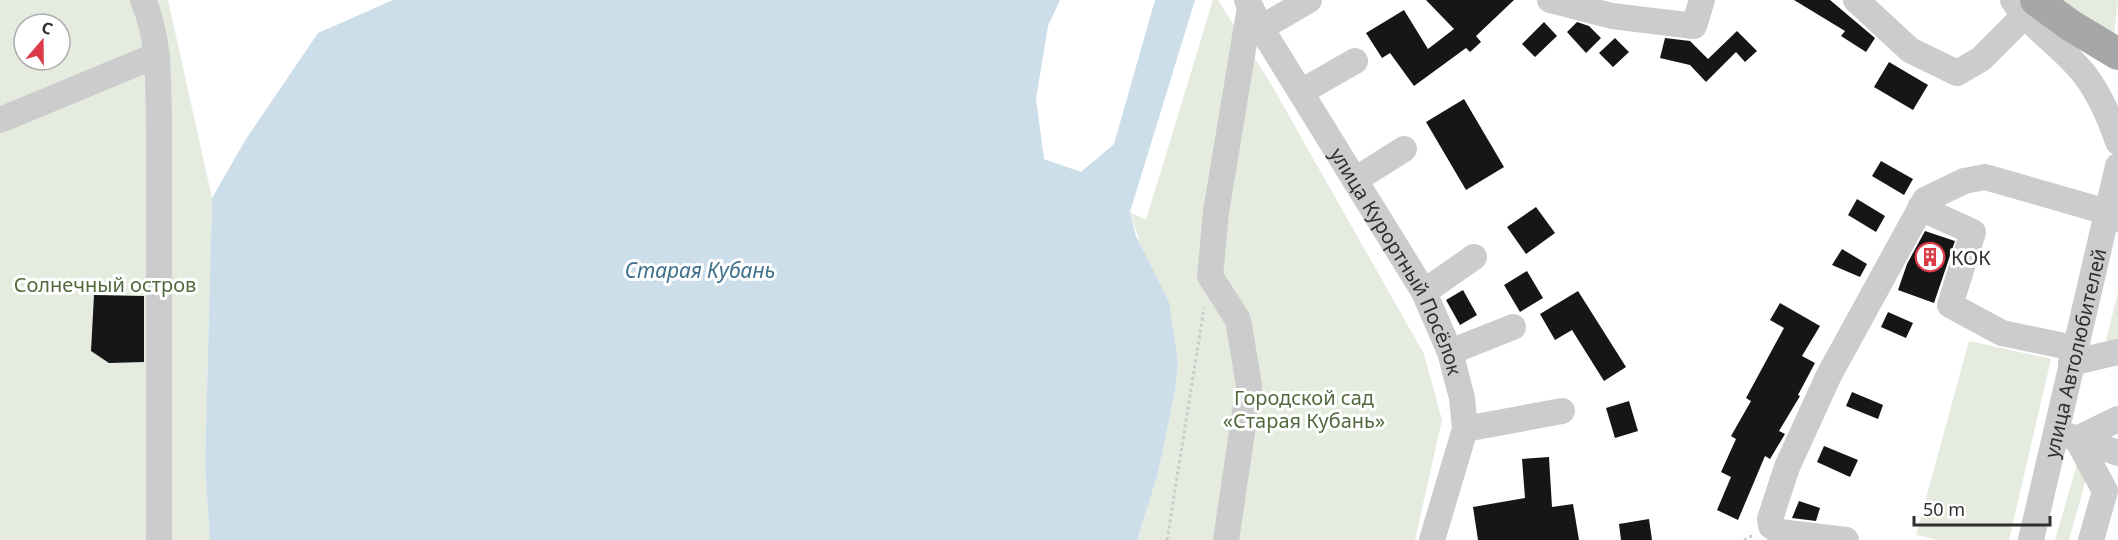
<svg xmlns="http://www.w3.org/2000/svg" width="2118" height="540" viewBox="0 0 2118 540" font-family="'Noto Sans',sans-serif">
<style>
.green{fill:#e5ebde;fill-rule:evenodd}
.water{fill:#cbdeea}
.building{fill:#161616}
.lines{fill:none;stroke-linecap:round;stroke-linejoin:round}
.path{stroke:#ccc;stroke-width:3;stroke-dasharray:3 3;stroke-linecap:butt}
.minor{stroke:#ccc;stroke-width:26}
.major{stroke:#a7a7a7;stroke-width:32}
.labels{text-anchor:middle;dominant-baseline:central;stroke-width:6;stroke-linejoin:round;paint-order:stroke}
.poi-label{font-size:20px;fill:#2f2f2f;stroke:#fff;text-anchor:start}
.street-label{font-size:20px;fill:#2f2f2f;stroke:#fff}
.park-label{font-size:20px;fill:#52693e;stroke:#fff}
.water-label{font-size:21px;font-style:italic;fill:#40708e;stroke:#fff}
</style>
<rect width="100%" height="100%" fill="#fff"/>
<path class="green" d="M0 0H168L212 198 205 467 210 540H0ZM24 24H60V60H24Z
M1213 0H1218L1271 84 1424 354 1442 420 1415 540H1137L1157 477 1175 392 1178 363 1130 212 1146 220Z
M2059 0H2118L2114 34Z
M2118 292V344H2115L2106 340Z
M1969 341 2051 359 2009 540H1939L1916 535Z
M2077 464 2087 476 2069 540H2055Z"/>
<path class="water" d="M393 0H1060L1048 26 1036 99 1044 159 1081 172 1114 144 1155 0H1195L1130 212 1136 236 1169 302 1178 363 1175 392 1157 477 1137 540H210L205 467 212 198 246 139 318 33Z"/>
<path class="building" d="M1426 0H1514L1476 36 1481 42 1470 52 1466 48 1414 86 1390 53 1382 58 1366 33 1404 10 1428 49 1454 29Z
M1794 0H1830L1875 38 1866 52 1841 36 1845 31Z
M1544 22 1557 36 1535 57 1522 44Z
M1577 22 1589 26 1601 38 1586 53 1567 32Z
M1737 31 1757 51 1745 62 1736 52 1706 82 1690 65 1660 58 1665 38 1690 41 1708 59Z
M1615 38 1629 52 1613 67 1599 53Z
M1889 62 1928 85 1913 110 1874 87Z
M1464 99 1504 167 1466 190 1426 122Z
M1881 161 1913 179 1904 195 1872 176Z
M1857 199 1885 216 1876 232 1848 215Z
M1536 207 1555 233 1526 254 1507 227Z
M1925 231 1955 241 1934 303 1898 290 1907 264Z
M1842 249 1867 264 1860 277 1832 265Z
M1527 271 1543 298 1520 312 1504 285Z
M1463 290 1477 315 1460 325 1446 300Z
M1578 291 1626 367 1604 381 1572 330 1555 340 1540 314Z
M94 295 144 296V362L109 363 91 351Z
M1780 303 1820 326 1802 356 1815 363 1798 395 1800 396 1779 431 1785 434 1770 459 1765 456 1738 520 1717 510 1731 477 1721 472 1736 439 1731 436 1751 401 1746 398 1784 328 1770 320Z
M1888 312 1913 323 1906 338 1881 327Z
M1852 392 1883 405 1878 419 1846 406Z
M1629 401 1638 431 1615 438 1606 408Z
M1824 446 1858 460 1850 477 1817 462Z
M1549 457 1552 507 1573 504 1579 540H1478L1473 507 1525 498 1522 459Z
M1799 501 1820 508 1816 521 1792 518Z
M1649 519 1652 540H1621L1619 524Z"/>
<g class="lines">
<path class="path" d="M1167 540 1204 308
M1744 540 1753 535"/>
<g class="minor">
<path d="M143 0C160 39 158 81 159 123V540"/>
<path id="s1" d="M1247 0 1261 28 1424 292 1450 352 1462 398 1465 429 1432 540"/>
<path d="M1550 0 1612 16 1694 26 1702 0"/>
<path d="M1856 0 1910 50 1957 73 1981 59 2024 16"/>
<path d="M2013 0C2033 29 2063 47 2085 75 2100 95 2110 118 2118 142"/>
<path d="M1261 28 1309 0"/>
<path d="M1301 92 1355 61"/>
<path d="M0 120 157 55"/>
<path d="M1355 180 1404 149"/>
<path d="M1920 208 1973 232 1950 305 2002 333 2074 348"/>
<path d="M1424 292 1474 257"/>
<path d="M1450 352 1513 327"/>
<path d="M2071 363 2118 352"/>
<path d="M1465 429 1562 411"/>
<path d="M2069 436 2118 453"/>
<path d="M2077 439 2105 491 2091 540"/>
<path d="M2077 439 2118 419"/>
<path d="M1226 540 1249 385 1238 320 1210 276 1216 212 1250 7"/>
<path d="M1846 540 1780 532 1771 526 1770 519 1787 467 1829 375 1925 200 1964 181 1985 177 2107 212 2118 219"/>
<path id="s2" d="M2031 540 2118 166"/>
</g>
<path class="major" d="M2036 0 2070 25 2118 54"/>
</g>
<defs>
<g id="building-ring" transform="scale(1.5)"><circle r="9.5" fill="#fff" stroke="#dd3a47" stroke-width="1.5"/><path d="M-4-6H4V6H1V3H-1V6H-4ZM-2.5-4.3h1.7v1.8h-1.7ZM.8-4.3h1.7v1.8H.8ZM-2.5-1h1.7V.8h-1.7ZM.8-1h1.7V.8H.8Z" fill="#dd3a47"/></g>
</defs>
<g fill-rule="evenodd">
<use href="#building-ring" x="1930" y="257"/>
</g>
<g class="labels">
<g class="poi-label">
<text x="1951" y="257">КОК</text>
</g>
<g class="street-label">
<text stroke="none"><textPath href="#s1" startOffset="302">улица Курортный Посёлок</textPath></text>
<text stroke="none"><textPath href="#s2" startOffset="192">улица Автолюбителей</textPath></text>
</g>
<g class="park-label">
<text x="105" y="284">Солнечный остров</text>
<text x="1304" y="397">Городской сад<tspan x="1304" dy="23">«Старая Кубань»</tspan></text>
</g>
<g class="water-label">
<text x="700" y="270">Старая Кубань</text>
</g>
</g>
<g transform="translate(42 42) rotate(20)"><circle r="28" fill="#ffffff" stroke="#acacac" stroke-width="1.5"/>
<path d="M0-4.5L10 22L0 15L-10 22Z" fill="#dd3a47"/>
<text y="-9" font-size="16" font-weight="bold" text-anchor="middle" fill="#2f2f2f">С</text>
</g>
<path d="M1914 516v9h136v-9" fill="none" stroke="#2f2f2f" stroke-width="3"/>
<text x="1923" y="516" font-size="18" fill="#2f2f2f" stroke="#ffffff" stroke-width="4.5" paint-order="stroke">50 m</text>
</svg>
